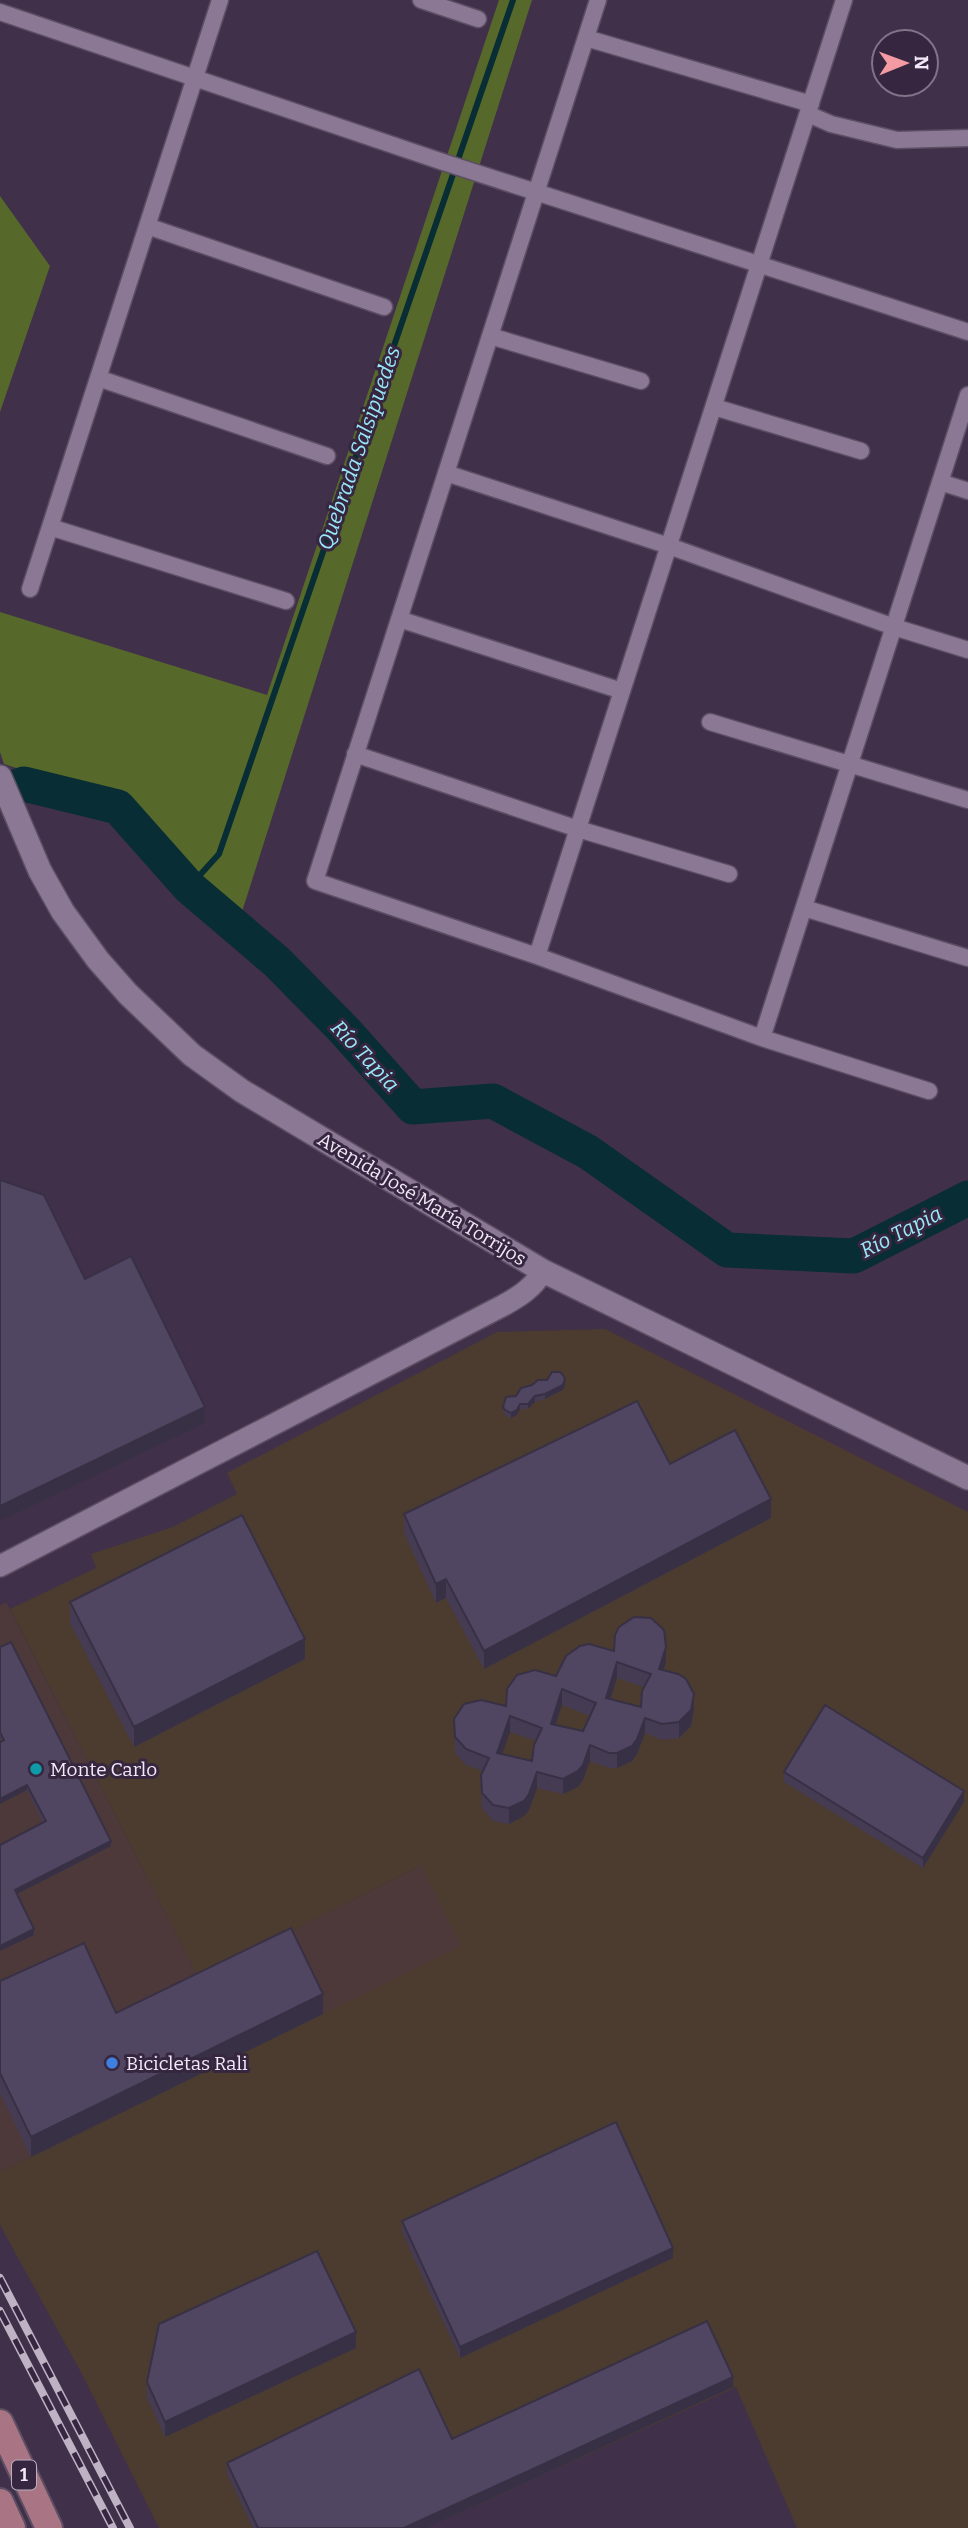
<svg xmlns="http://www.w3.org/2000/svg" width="968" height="2528" viewBox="0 0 968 2528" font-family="Bitter,serif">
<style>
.commercial{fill:#4e393a}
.industrial{fill:#4b3c2f}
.green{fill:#56692b}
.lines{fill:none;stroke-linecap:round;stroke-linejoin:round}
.stream{stroke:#082d34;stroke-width:6}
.river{stroke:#082d34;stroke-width:35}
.minor-casing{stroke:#5c4e63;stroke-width:19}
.tertiary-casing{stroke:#5c4e63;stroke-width:24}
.secondary-casing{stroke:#5c4e63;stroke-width:26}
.primary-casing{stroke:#5c4e63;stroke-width:30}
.minor{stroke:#8a7894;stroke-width:16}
.tertiary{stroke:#8a7894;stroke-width:21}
.secondary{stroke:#8a7894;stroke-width:23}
.primary{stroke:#a97483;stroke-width:26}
.rail-casing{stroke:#beb2c4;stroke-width:8}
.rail{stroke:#36263f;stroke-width:5;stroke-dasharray:16;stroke-linecap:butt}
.wall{fill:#453c54;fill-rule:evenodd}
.shaded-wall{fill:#383145}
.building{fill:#504662;stroke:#383145;stroke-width:2;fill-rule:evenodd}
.culture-dot{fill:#0f9aa8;stroke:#36263f;stroke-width:2.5}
.shop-dot{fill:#3f7fe0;stroke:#36263f;stroke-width:2.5}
.labels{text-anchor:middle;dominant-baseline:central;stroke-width:6;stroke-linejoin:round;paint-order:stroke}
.shield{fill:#36263f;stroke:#baaec0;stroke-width:2}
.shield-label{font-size:18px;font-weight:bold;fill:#f2e8f8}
.street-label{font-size:19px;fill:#f2e8f8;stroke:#36263f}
.poi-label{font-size:19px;fill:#f2e8f8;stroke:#36263f;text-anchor:start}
.water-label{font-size:21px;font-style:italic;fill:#99e8fa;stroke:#36263f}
</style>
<rect width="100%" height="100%" fill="#41304a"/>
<path class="commercial" d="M6 1602 199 1979 421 1865 462 1946 0 2172V1606Z"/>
<path class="industrial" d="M605 1329 968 1512V2528H797L736 2387 427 2528H159L83 2376 0 2225V2172L461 1946 421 1865 199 1979 10 1609 96 1568 91 1554 173 1527 237 1494 227 1473 497 1332Z"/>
<path class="green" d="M499 0H532L240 918 106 797 4 764 0 752V612L267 695Z
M0 196 50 266 0 412Z"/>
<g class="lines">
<path class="stream" d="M189 887 219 854 513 0"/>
<path class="river" d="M0 793 24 784 118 807 189 887 277 962 345 1031 413 1107 493 1101 588 1152 727 1250 854 1256 968 1198"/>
<g class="minor-casing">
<path id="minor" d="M421 0 478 19
M598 0 315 881 537 956 762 1038 929 1091
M0 12 440 161 968 332
M586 38 811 104
M808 114 831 124 897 140 968 138
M147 226 384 307
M490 336 641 381
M98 378 327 456
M714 407 861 451
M446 473 669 546 894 627 968 650
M940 482 968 491
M50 527 286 601
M30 589 220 0
M399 619 622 691
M710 722 968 800
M355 754 578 829 729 874
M804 908 968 958
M537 956 844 0
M762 1038 968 395"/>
</g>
<g class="tertiary-casing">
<path id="tertiary" d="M0 1566 504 1305C520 1296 533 1288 543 1271"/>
</g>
<g class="secondary-casing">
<path id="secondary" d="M0 777 40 871 63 912 98 960 128 994 192 1055 242 1091 543 1271 968 1478"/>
</g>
<g class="primary-casing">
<path id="primary" d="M0 2423 49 2528
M0 2502 12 2528"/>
</g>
<use href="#minor" class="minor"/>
<use href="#tertiary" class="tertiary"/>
<use href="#secondary" class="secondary"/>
<use href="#primary" class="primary"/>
<g class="rail-casing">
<path id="rail" d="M0 2278 130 2528
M0 2311 113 2528"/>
</g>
<use href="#rail" class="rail"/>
</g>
<path class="wall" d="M547 1380 565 1384 563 1390 545 1399 535 1402 528 1409H520L517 1415 511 1418 505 1415 503 1412V1407L516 1396 532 1385Z
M670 1464 771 1518 484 1669 446 1598 436 1603 404 1533V1514Z
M70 1602 305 1659 134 1747 70 1623Z
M0 1647 111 1846 17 1894 34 1935 0 1951V1845L43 1823 27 1790 0 1804V1742L2 1741 0 1737Z
M614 1651 666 1662 664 1670 694 1709 691 1726 679 1738 662 1740 645 1733 637 1754 632 1761 617 1768H609L590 1761 583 1780 578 1787 563 1794 537 1788 529 1810 524 1816 509 1824 493 1821 482 1808 481 1775 483 1771 466 1765 455 1753 454 1719 506 1706 556 1676ZM617 1678 644 1687 641 1707 610 1699ZM562 1705 590 1716 583 1731 556 1725ZM510 1732 536 1741 532 1761 502 1754Z
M784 1772 964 1802 923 1868 784 1782Z
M0 1981 116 2013 323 2014 31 2157 0 2093Z
M402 2221 673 2258 460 2358 402 2232Z
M356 2348 165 2437 147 2398V2382Z
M733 2387 427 2528H253L227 2474V2463L452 2439Z"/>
<path class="shaded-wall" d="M565 1379V1384L563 1390 545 1399V1394Z
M535 1396V1402L528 1409V1404Z
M520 1404V1409L517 1415 511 1418V1413Z
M205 1407V1423L0 1521V1506Z
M771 1499V1518L484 1669V1651Z
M446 1579V1598L436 1603V1584Z
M305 1639V1659L134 1747V1727Z
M666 1647V1662L659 1684V1669Z
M617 1662V1678L606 1713V1698Z
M562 1689V1705L551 1739V1724Z
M694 1694V1709L691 1726 679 1738V1722Z
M510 1716V1732L497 1768V1753Z
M645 1718V1733L637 1754 632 1761 617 1768V1753Z
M590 1745V1761L583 1780 578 1787 563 1794V1779Z
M537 1772V1788L529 1810 524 1816 509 1824V1808Z
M27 1785V1790L0 1804V1799Z
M964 1791V1802L923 1868V1858Z
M111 1841V1846L15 1895V1890Z
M34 1929V1935L0 1951V1946Z
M323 1994V2014L31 2157V2137Z
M673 2248V2258L460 2358V2347Z
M356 2332V2348L165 2437V2422Z
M733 2377V2387L427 2528H404Z"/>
<path class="building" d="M0 1180 44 1195 85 1279 131 1256 205 1407 0 1506Z
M552 1372H560L563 1375 565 1379 563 1385 545 1394 535 1396 528 1404H520L517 1410 511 1413 505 1410 503 1407 506 1397 516 1396 521 1388 532 1385 538 1380H547Z
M637 1401 670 1464 735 1430 771 1499 484 1651 446 1579 436 1584 404 1514Z
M242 1515 305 1639 134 1727 70 1602Z
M634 1617 651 1618 664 1630 666 1647 659 1669 678 1674 686 1679 694 1694 691 1710 679 1722 662 1724 645 1718 637 1739 632 1746 617 1753H609L590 1745 583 1765 578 1771 563 1779 537 1772 529 1794 524 1801 509 1808 493 1805 482 1793 481 1775 489 1758 466 1749 455 1737 454 1719 464 1704 481 1700 506 1706 507 1689 517 1675 535 1670 556 1676 566 1656 580 1646 589 1644 614 1651 615 1635 619 1627ZM617 1662 651 1674 642 1691 641 1707 606 1698ZM562 1689 596 1703 583 1731 551 1724ZM510 1716 542 1728 534 1745 532 1761 497 1753Z
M11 1642 111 1841 15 1890 34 1929 0 1946V1845L46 1821 27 1785 0 1799V1742L4 1740 0 1732V1647Z
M825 1705 964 1791 923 1858 784 1772Z
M291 1928 323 1994 31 2137 0 2073V1981L84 1943 116 2013Z
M616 2122 673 2248 460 2347 402 2221Z
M317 2251 356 2332 165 2422 147 2382 159 2324Z
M707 2321 733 2377 404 2528H258L227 2463 419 2369 452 2439Z"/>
<circle class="culture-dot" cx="36" cy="1769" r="7"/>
<circle class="shop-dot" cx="112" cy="2063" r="7"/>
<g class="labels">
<rect class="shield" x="12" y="2460.5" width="24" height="29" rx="5"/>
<g class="shield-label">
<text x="24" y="2475">1</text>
</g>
<g class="street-label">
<text transform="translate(422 1199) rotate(31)">Avenida José María Torrijos</text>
</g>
<g class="poi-label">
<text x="50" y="1769">Monte Carlo</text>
<text x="126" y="2063">Bicicletas Rali</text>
</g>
<g class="water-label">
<text transform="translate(359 448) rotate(-71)">Quebrada Salsipuedes</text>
<text transform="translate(365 1056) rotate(47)">Río Tapia</text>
<text transform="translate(901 1232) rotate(-27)">Río Tapia</text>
</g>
</g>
<g transform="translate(905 63) rotate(89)"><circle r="33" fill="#36263f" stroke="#817489" stroke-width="2"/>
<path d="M0-5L12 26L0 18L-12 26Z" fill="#f49aa3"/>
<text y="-10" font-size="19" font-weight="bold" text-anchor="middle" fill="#f2e8f8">N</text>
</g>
</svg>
